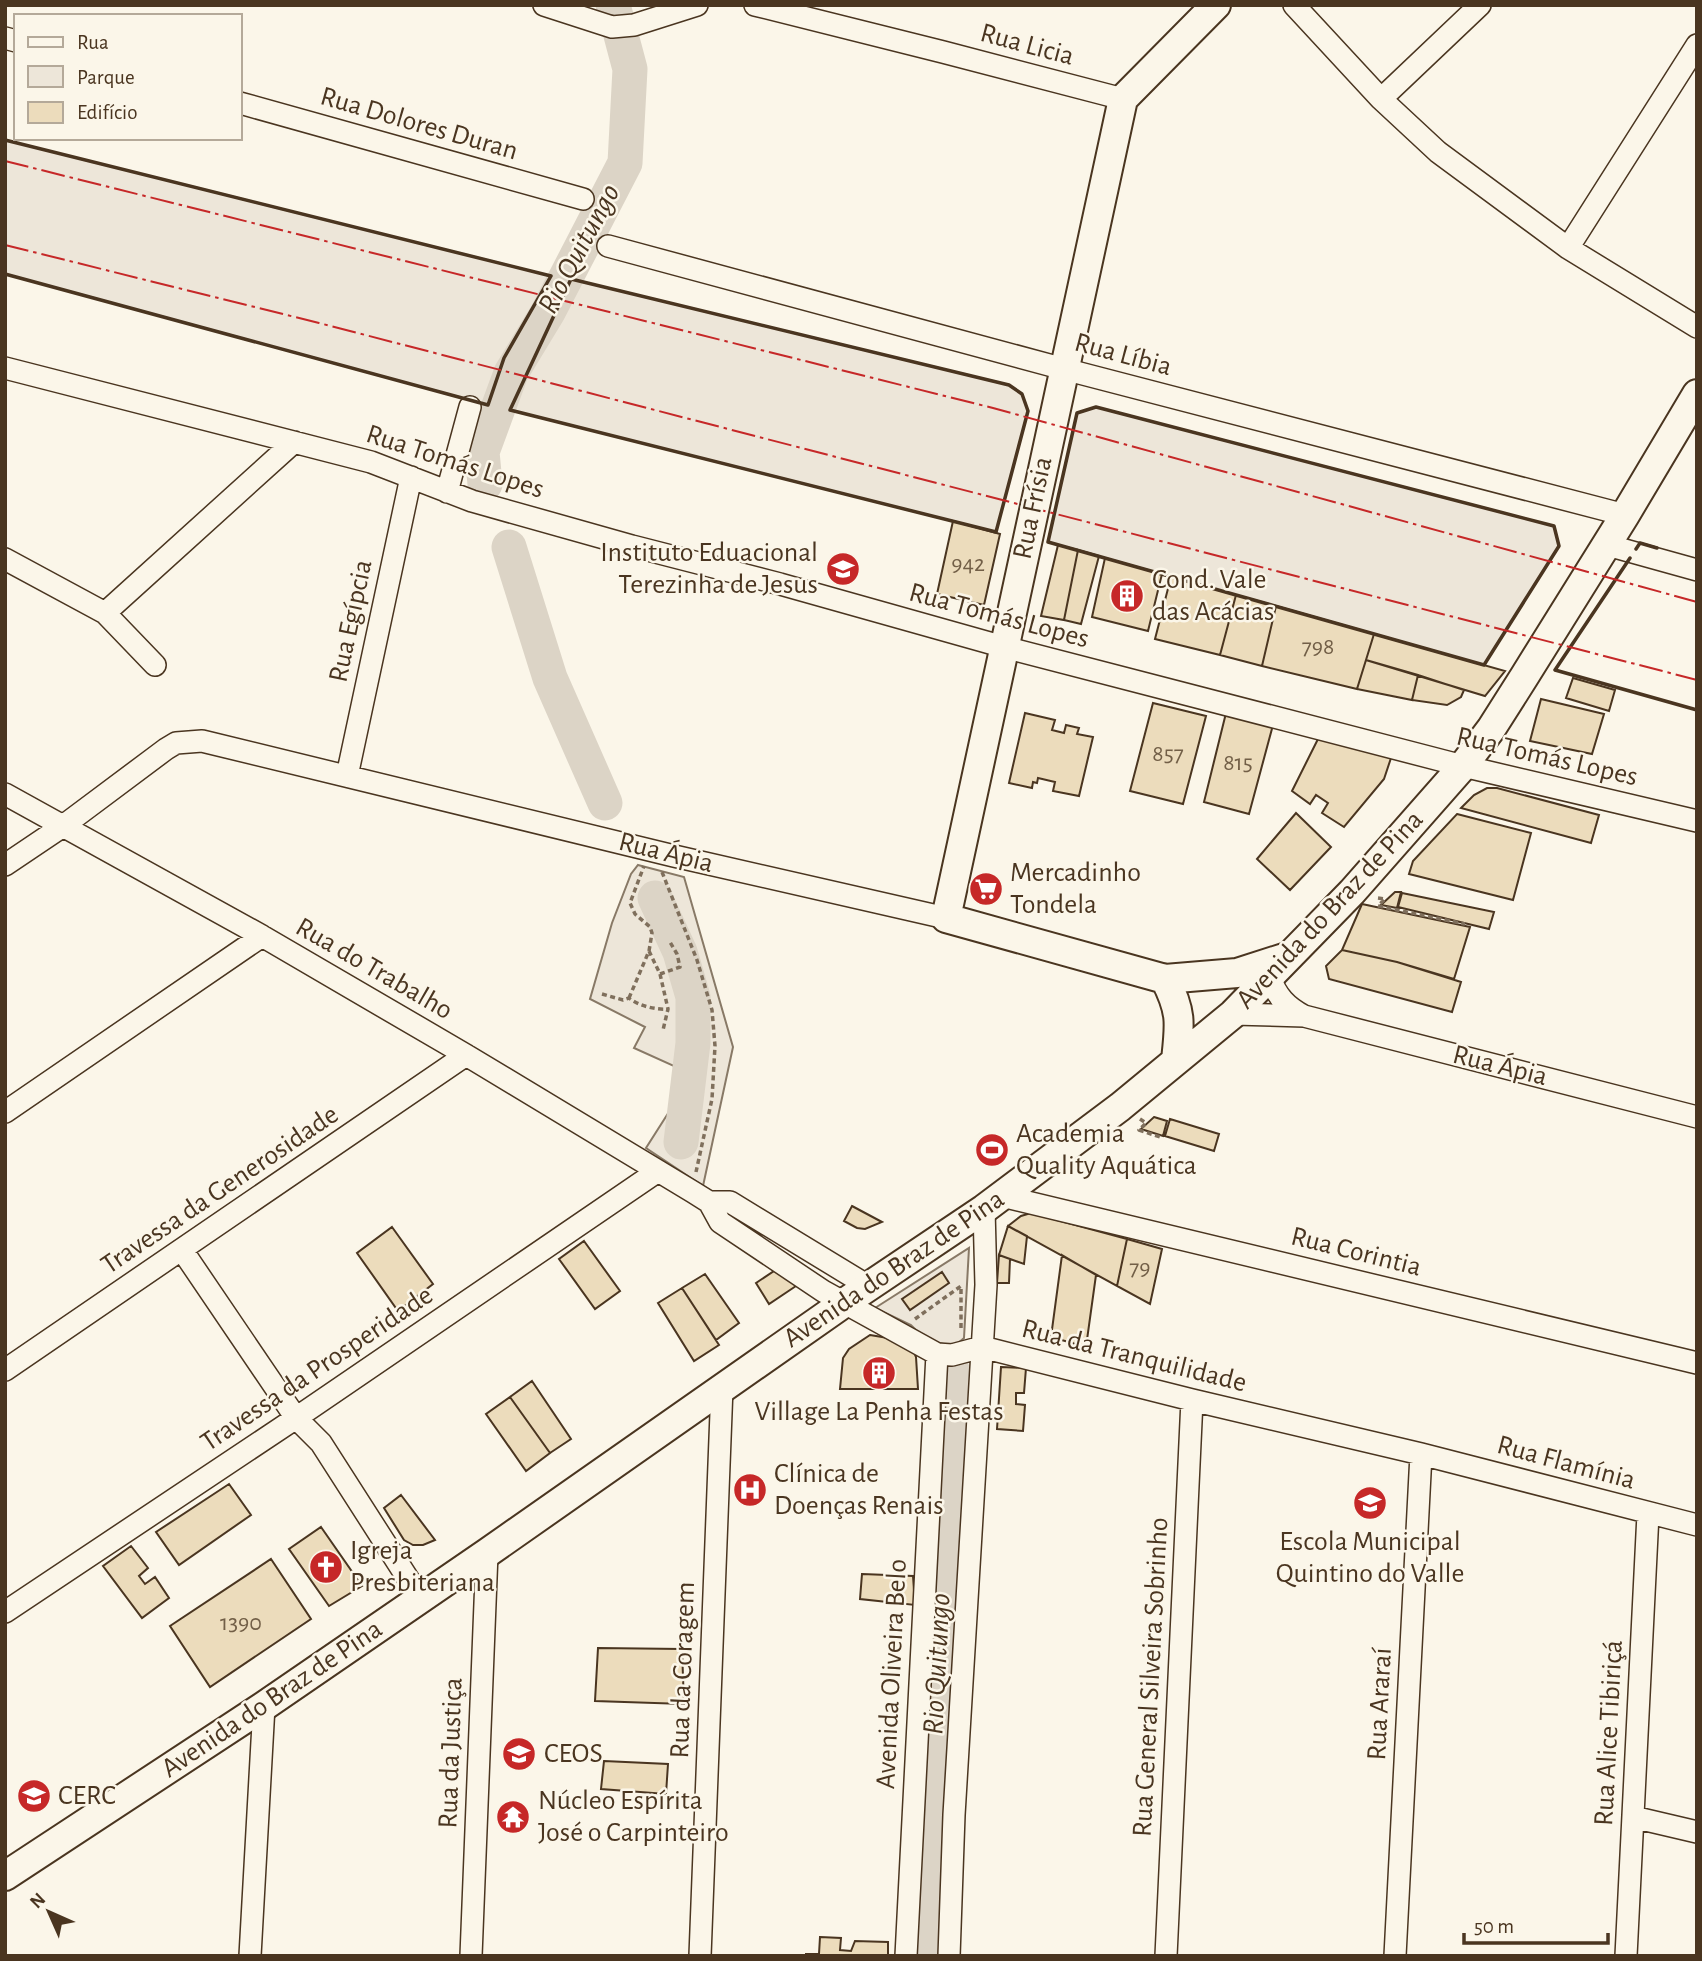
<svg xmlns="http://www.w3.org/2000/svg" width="1702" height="1961" viewBox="0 0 1702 1961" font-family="'Alegreya Sans',sans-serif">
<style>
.green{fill:#ede6d9;stroke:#887966;stroke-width:2}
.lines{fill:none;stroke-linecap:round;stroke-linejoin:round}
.river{stroke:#dcd4c6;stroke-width:35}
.building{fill:#ecdcbc;stroke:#4a3520;stroke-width:2}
.minor-casing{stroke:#4a3520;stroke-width:24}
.major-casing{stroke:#4a3520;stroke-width:32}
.path{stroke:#7f6f5c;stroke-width:3.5;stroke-dasharray:5 3.5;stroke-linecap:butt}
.minor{stroke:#fbf6e9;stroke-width:21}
.major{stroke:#fbf6e9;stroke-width:28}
.wall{stroke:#4a3520;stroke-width:3.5}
.power{stroke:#c62828;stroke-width:2;stroke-dasharray:24 5 3.5 5;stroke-linecap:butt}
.labels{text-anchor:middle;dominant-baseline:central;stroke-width:5;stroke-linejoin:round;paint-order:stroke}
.number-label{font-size:24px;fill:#725f47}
.street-label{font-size:28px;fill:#4a3520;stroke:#fbf6e9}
.poi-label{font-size:28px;fill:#4a3520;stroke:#fbf6e9;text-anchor:start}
.water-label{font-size:30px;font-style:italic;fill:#4a3520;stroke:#fbf6e9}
</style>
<rect width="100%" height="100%" fill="#fbf6e9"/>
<path class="green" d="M5 140 551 276 504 358 488 405 5 274Z
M571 279 1009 385 1022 394 1028 411 996 532 510 410Z
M1096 407 1554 526 1559 546 1484 665 1048 542 1077 413Z
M638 865 684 877 733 1047 703 1186 646 1148 681 1093 683 1070 634 1048 645 1027 590 999 612 923 631 874Z
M969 1248 964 1338 957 1344 948 1345 926 1340 911 1325 875 1308Z"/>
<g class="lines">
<path class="river" d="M485 484 482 452 511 373 548 312 625 163 630 69 613 5
M509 547 550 678 605 803
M655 898 680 952 693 997V1043L681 1142
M921 1956 953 1372"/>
</g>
<path class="building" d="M953 521 1000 534 984 605 937 594Z
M1058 545 1078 550 1064 620 1041 616Z
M1078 550 1099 556 1081 624 1064 620Z
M1105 558 1162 574 1148 631 1092 617Z
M1171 577 1236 595 1220 655 1155 639Z
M1236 595 1276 606 1262 666 1220 655Z
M1276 606 1374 634 1357 689 1262 666Z
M1374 634 1505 671 1485 696 1366 660Z
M1366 660 1418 675 1412 700 1357 689Z
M1418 675 1464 690 1461 697 1447 705 1412 700Z
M1573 678 1615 690 1609 711 1566 698Z
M1541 699 1604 714 1592 754 1530 741Z
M1153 703 1206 716 1183 804 1130 791Z
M1025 713 1055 720 1052 730 1064 733 1066 725 1079 728 1077 734 1093 737 1079 796 1053 791 1055 782 1038 778 1037 783 1033 782 1032 788 1009 783Z
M1226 713 1273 725 1249 814 1204 802Z
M1319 737 1391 758 1384 779 1344 827 1322 813 1328 803 1316 795 1310 804 1292 791Z
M1487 788H1497L1599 815 1591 843 1461 808 1474 795Z
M1296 813 1331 847 1290 890 1257 859Z
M1457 814 1531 833 1513 900 1409 874 1413 861Z
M1395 892H1401L1397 908 1381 905Z
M1402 893 1494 912 1489 929 1398 907Z
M1362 904 1470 927 1454 979 1397 962 1342 950Z
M1342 950 1397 962 1461 982 1452 1012 1329 979 1326 966Z
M1154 1117 1167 1121 1163 1136 1141 1129Z
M1170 1119 1219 1134 1214 1151 1165 1136Z
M852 1206 882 1222 865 1229 857 1228 844 1221Z
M1031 1213 1127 1239 1117 1286 1008 1226 1021 1216Z
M1008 1226 1027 1236 1024 1264 999 1255Z
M392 1227 433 1284 398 1311 357 1253Z
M1127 1239 1162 1249 1150 1304 1117 1286Z
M584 1241 620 1291 595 1309 559 1259Z
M999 1255 1010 1259 1009 1283H997Z
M1062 1255 1096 1275 1086 1347 1051 1337Z
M783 1265 797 1281 796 1286 769 1304 756 1283Z
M942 1272 949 1283 910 1310 902 1299Z
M705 1274 739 1323 716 1340 682 1288Z
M682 1288 719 1345 694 1361 658 1303Z
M870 1335 894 1339 911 1345 916 1357 918 1389H840L843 1358 849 1349Z
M1001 1367 1026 1368 1024 1393H1016V1404L1025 1405 1023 1431 997 1429Z
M532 1381 571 1439 550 1453 510 1397Z
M510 1397 550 1453 526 1471 486 1414Z
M229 1484 251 1515 179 1565 156 1532Z
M401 1495 435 1540 423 1545H413L404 1540 384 1508Z
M321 1527 362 1586 329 1606 289 1549Z
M131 1546 148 1568 139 1576 145 1584 155 1577 169 1598 142 1618 103 1566Z
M271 1559 311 1619 210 1687 170 1626Z
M862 1574 913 1576 915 1605 860 1599Z
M598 1648 682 1649 684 1704 595 1701Z
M604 1761 668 1764 666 1794 601 1789Z
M820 1937 841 1938 840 1950 851 1951 855 1941 888 1942V1956H806V1954H819Z"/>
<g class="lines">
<g class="minor-casing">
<path id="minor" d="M544 5 612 27 634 25 697 5
M755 5 943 52 1123 99
M1294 5 1381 99 1438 152 1568 248 1697 327
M5 38 16 41
M1381 99 1480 5
M240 103 583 199
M608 246 1064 369 1625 515
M1568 248 1697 45
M5 368 371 462 472 501 632 546 780 584 1004 647 1463 766 1697 821
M447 492 470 407
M1607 545 1697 570
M5 559 105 613 155 665
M105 613 294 442
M347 776 411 477
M5 794 262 936 466 1055 693 1192 709 1202 720 1222 823 1291 937 1354 952 1355 982 1347 1192 1400 1421 1454 1697 1525
M5 865 63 826 166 749 176 743 202 741 674 856 946 918
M1270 977C1276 996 1287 1007 1304 1016
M1233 1014 1304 1016 1697 1117
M5 1112 262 936
M1002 1196 1697 1363
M709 1202H730L868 1286
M182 1250 296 1418 321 1443 421 1599
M5 1370 466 1055
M5 1612 296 1418 658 1171
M1633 1817 1697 1832
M250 1956 264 1706
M471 1956 487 1553
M700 1956 722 1387
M906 1956 937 1354
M949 1956 954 1815 986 1285 984 1209
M1166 1956 1192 1400
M1395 1956 1421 1454
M1626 1956 1648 1514"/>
</g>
<g class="major-casing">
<path id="major" d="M1216 5 1123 99 946 918 1165 979 1237 973 1287 957
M1165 979C1182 1012 1180 1024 1176 1060
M5 1876 264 1706 487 1553 844 1303 984 1209 1120 1107 1233 1014 1352 892 1463 766 1491 729 1524 677 1625 515 1697 394"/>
</g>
<path class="path" d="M662 872 697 960 712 1010 715 1046 712 1099 696 1172
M1378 898 1385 899 1378 906 1465 924
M649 951 660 974 680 967 677 954 670 942
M660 974 668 1009 663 1030
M602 994 623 1000 629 998C639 1006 656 1010 668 1009
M629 998 649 951 652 933 650 927 635 914 630 903 644 866
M1140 1119 1146 1123 1139 1130 1160 1137
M915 1319 961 1286V1330"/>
<use href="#minor" class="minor"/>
<use href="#major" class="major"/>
<path class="wall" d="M5 140 551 276 504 358 488 405 5 274
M571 279 1009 385 1022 394 1028 411 996 532 510 410Z
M1096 407 1554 526 1559 546 1484 665 1048 542 1077 413Z
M1636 549 1640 543 1657 548
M1630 558 1555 670 1697 710"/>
<path class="power" d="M5 161 993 408 1697 602
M5 245 319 323 1697 680"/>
</g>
<defs>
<g id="school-disc" transform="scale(1.75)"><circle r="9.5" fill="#c62828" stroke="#fbf6e9"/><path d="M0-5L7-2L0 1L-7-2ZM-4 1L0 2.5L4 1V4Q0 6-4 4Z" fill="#fff"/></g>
<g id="building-disc" transform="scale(1.75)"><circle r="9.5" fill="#c62828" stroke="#fbf6e9"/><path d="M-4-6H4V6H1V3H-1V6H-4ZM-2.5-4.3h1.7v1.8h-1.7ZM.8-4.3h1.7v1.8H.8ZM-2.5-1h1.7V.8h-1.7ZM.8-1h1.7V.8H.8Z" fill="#fff"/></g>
<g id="supermarket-disc" transform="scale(1.75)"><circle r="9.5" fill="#c62828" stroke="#fbf6e9"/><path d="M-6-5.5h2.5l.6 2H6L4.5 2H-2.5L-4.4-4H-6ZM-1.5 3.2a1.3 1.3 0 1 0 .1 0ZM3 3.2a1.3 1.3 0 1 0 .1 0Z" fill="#fff"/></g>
<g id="stadium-disc" transform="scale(1.75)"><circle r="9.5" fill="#c62828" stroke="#fbf6e9"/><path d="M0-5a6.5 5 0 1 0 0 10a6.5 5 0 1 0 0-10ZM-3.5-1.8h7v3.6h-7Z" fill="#fff"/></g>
<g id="hospital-disc" transform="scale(1.75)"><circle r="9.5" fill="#c62828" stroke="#fbf6e9"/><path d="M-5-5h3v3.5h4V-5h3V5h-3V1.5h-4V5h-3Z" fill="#fff"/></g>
<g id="church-disc" transform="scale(1.75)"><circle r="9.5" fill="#c62828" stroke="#fbf6e9"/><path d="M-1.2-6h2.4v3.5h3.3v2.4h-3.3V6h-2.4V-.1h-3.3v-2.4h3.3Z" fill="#fff"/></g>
<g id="temple-disc" transform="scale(1.75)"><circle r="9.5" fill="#c62828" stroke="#fbf6e9"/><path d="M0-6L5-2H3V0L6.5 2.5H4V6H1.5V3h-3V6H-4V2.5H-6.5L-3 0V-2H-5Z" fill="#fff"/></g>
</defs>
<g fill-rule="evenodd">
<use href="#school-disc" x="843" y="569"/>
<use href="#building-disc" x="1127" y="596"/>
<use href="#supermarket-disc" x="986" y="889"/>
<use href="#stadium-disc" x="992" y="1150"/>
<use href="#building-disc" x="879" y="1373"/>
<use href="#hospital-disc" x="750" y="1490"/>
<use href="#school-disc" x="1370" y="1503"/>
<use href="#church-disc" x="326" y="1567"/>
<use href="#school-disc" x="519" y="1754"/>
<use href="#school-disc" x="34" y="1796"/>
<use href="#temple-disc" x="513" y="1817"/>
</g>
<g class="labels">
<g class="number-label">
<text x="968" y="564">942</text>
<text x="1318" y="647">798</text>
<text x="1168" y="754">857</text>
<text x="1238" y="763">815</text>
<text x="1140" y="1268">79</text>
<text x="241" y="1623">1390</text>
</g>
<g class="street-label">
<text transform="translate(1027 45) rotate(15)">Rua Licia</text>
<text transform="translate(419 124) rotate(16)">Rua Dolores Duran</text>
<text transform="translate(1123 355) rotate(15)">Rua Líbia</text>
<text transform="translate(455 462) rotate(18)">Rua Tomás Lopes</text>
<text transform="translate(1033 508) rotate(-78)">Rua Frísia</text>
<text transform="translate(999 616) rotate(15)">Rua Tomás Lopes</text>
<text transform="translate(351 621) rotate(-78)">Rua Egípcia</text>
<text transform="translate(1547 757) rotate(13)">Rua Tomás Lopes</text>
<text transform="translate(666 853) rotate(14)">Rua Ápia</text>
<text transform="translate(1330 910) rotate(-47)">Avenida do Braz de Pina</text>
<text transform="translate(374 969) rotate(30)">Rua do Trabalho</text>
<text transform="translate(1500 1066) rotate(14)">Rua Ápia</text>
<text transform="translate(220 1190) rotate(-34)">Travessa da Generosidade</text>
<text transform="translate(1356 1252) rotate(14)">Rua Corintia</text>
<text transform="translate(894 1269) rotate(-34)">Avenida do Braz de Pina</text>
<text transform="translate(1134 1356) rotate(14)">Rua da Tranquilidade</text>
<text transform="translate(317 1369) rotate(-34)">Travessa da Prosperidade</text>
<text transform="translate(1566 1463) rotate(15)">Rua Flamínia</text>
<text transform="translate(683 1670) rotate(-88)">Rua da Coragem</text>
<text transform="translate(892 1674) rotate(-87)">Avenida Oliveira Belo</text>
<text transform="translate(1151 1677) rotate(-87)">Rua General Silveira Sobrinho</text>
<text transform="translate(272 1699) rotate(-34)">Avenida do Braz de Pina</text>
<text transform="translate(1380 1704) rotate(-87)">Rua Araraí</text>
<text transform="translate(1609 1733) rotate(-87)">Rua Alice Tibiriçá</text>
<text transform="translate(451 1753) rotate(-88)">Rua da Justiça</text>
</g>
<g class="poi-label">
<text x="818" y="553" text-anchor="end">Instituto Eduacional<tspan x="818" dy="32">Terezinha de Jesus</tspan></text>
<text x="1152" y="580">Cond. Vale<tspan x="1152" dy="32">das Acácias</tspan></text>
<text x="1010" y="873">Mercadinho<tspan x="1010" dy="32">Tondela</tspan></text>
<text x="1016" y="1134">Academia<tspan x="1016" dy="32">Quality Aquática</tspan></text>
<text x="879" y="1412" text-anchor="middle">Village La Penha Festas</text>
<text x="774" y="1474">Clínica de<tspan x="774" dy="32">Doenças Renais</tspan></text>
<text x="1370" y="1542" text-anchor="middle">Escola Municipal<tspan x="1370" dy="32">Quintino do Valle</tspan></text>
<text x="350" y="1551">Igreja<tspan x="350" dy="32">Presbiteriana</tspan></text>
<text x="544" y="1754">CEOS</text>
<text x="58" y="1796">CERC</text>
<text x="538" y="1801">Núcleo Espírita<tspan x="538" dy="32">José o Carpinteiro</tspan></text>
</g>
<g class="water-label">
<text transform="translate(579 249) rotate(-62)">Rio Quitungo</text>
<text transform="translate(937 1664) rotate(-87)">Rio Quitungo</text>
</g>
</g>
<rect width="1702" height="1961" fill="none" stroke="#4a3520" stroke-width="14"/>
<rect x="14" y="14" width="228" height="126" fill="#fbf6e9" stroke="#b4a999" stroke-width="2"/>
<rect x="28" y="37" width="35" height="10" fill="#fbf6e9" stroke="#b4a999" stroke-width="2"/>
<text x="77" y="49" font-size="21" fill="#4a3520">Rua</text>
<rect x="28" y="66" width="35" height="21" fill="#ede6d9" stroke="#b4a999" stroke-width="2"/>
<text x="77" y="84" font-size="21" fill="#4a3520">Parque</text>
<rect x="28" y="102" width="35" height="21" fill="#ecdcbc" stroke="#b4a999" stroke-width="2"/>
<text x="77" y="119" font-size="21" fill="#4a3520">Edifício</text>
<g transform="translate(49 1912) rotate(315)" stroke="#fbf6e9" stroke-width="5" paint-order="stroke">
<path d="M0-5L12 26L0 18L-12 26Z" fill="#4a3520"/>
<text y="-10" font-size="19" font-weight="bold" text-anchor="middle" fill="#4a3520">N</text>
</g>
<path d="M1464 1933v10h144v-10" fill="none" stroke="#4a3520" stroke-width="3.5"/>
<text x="1474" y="1933" font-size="21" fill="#4a3520" stroke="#fbf6e9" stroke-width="5" paint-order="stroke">50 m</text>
</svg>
